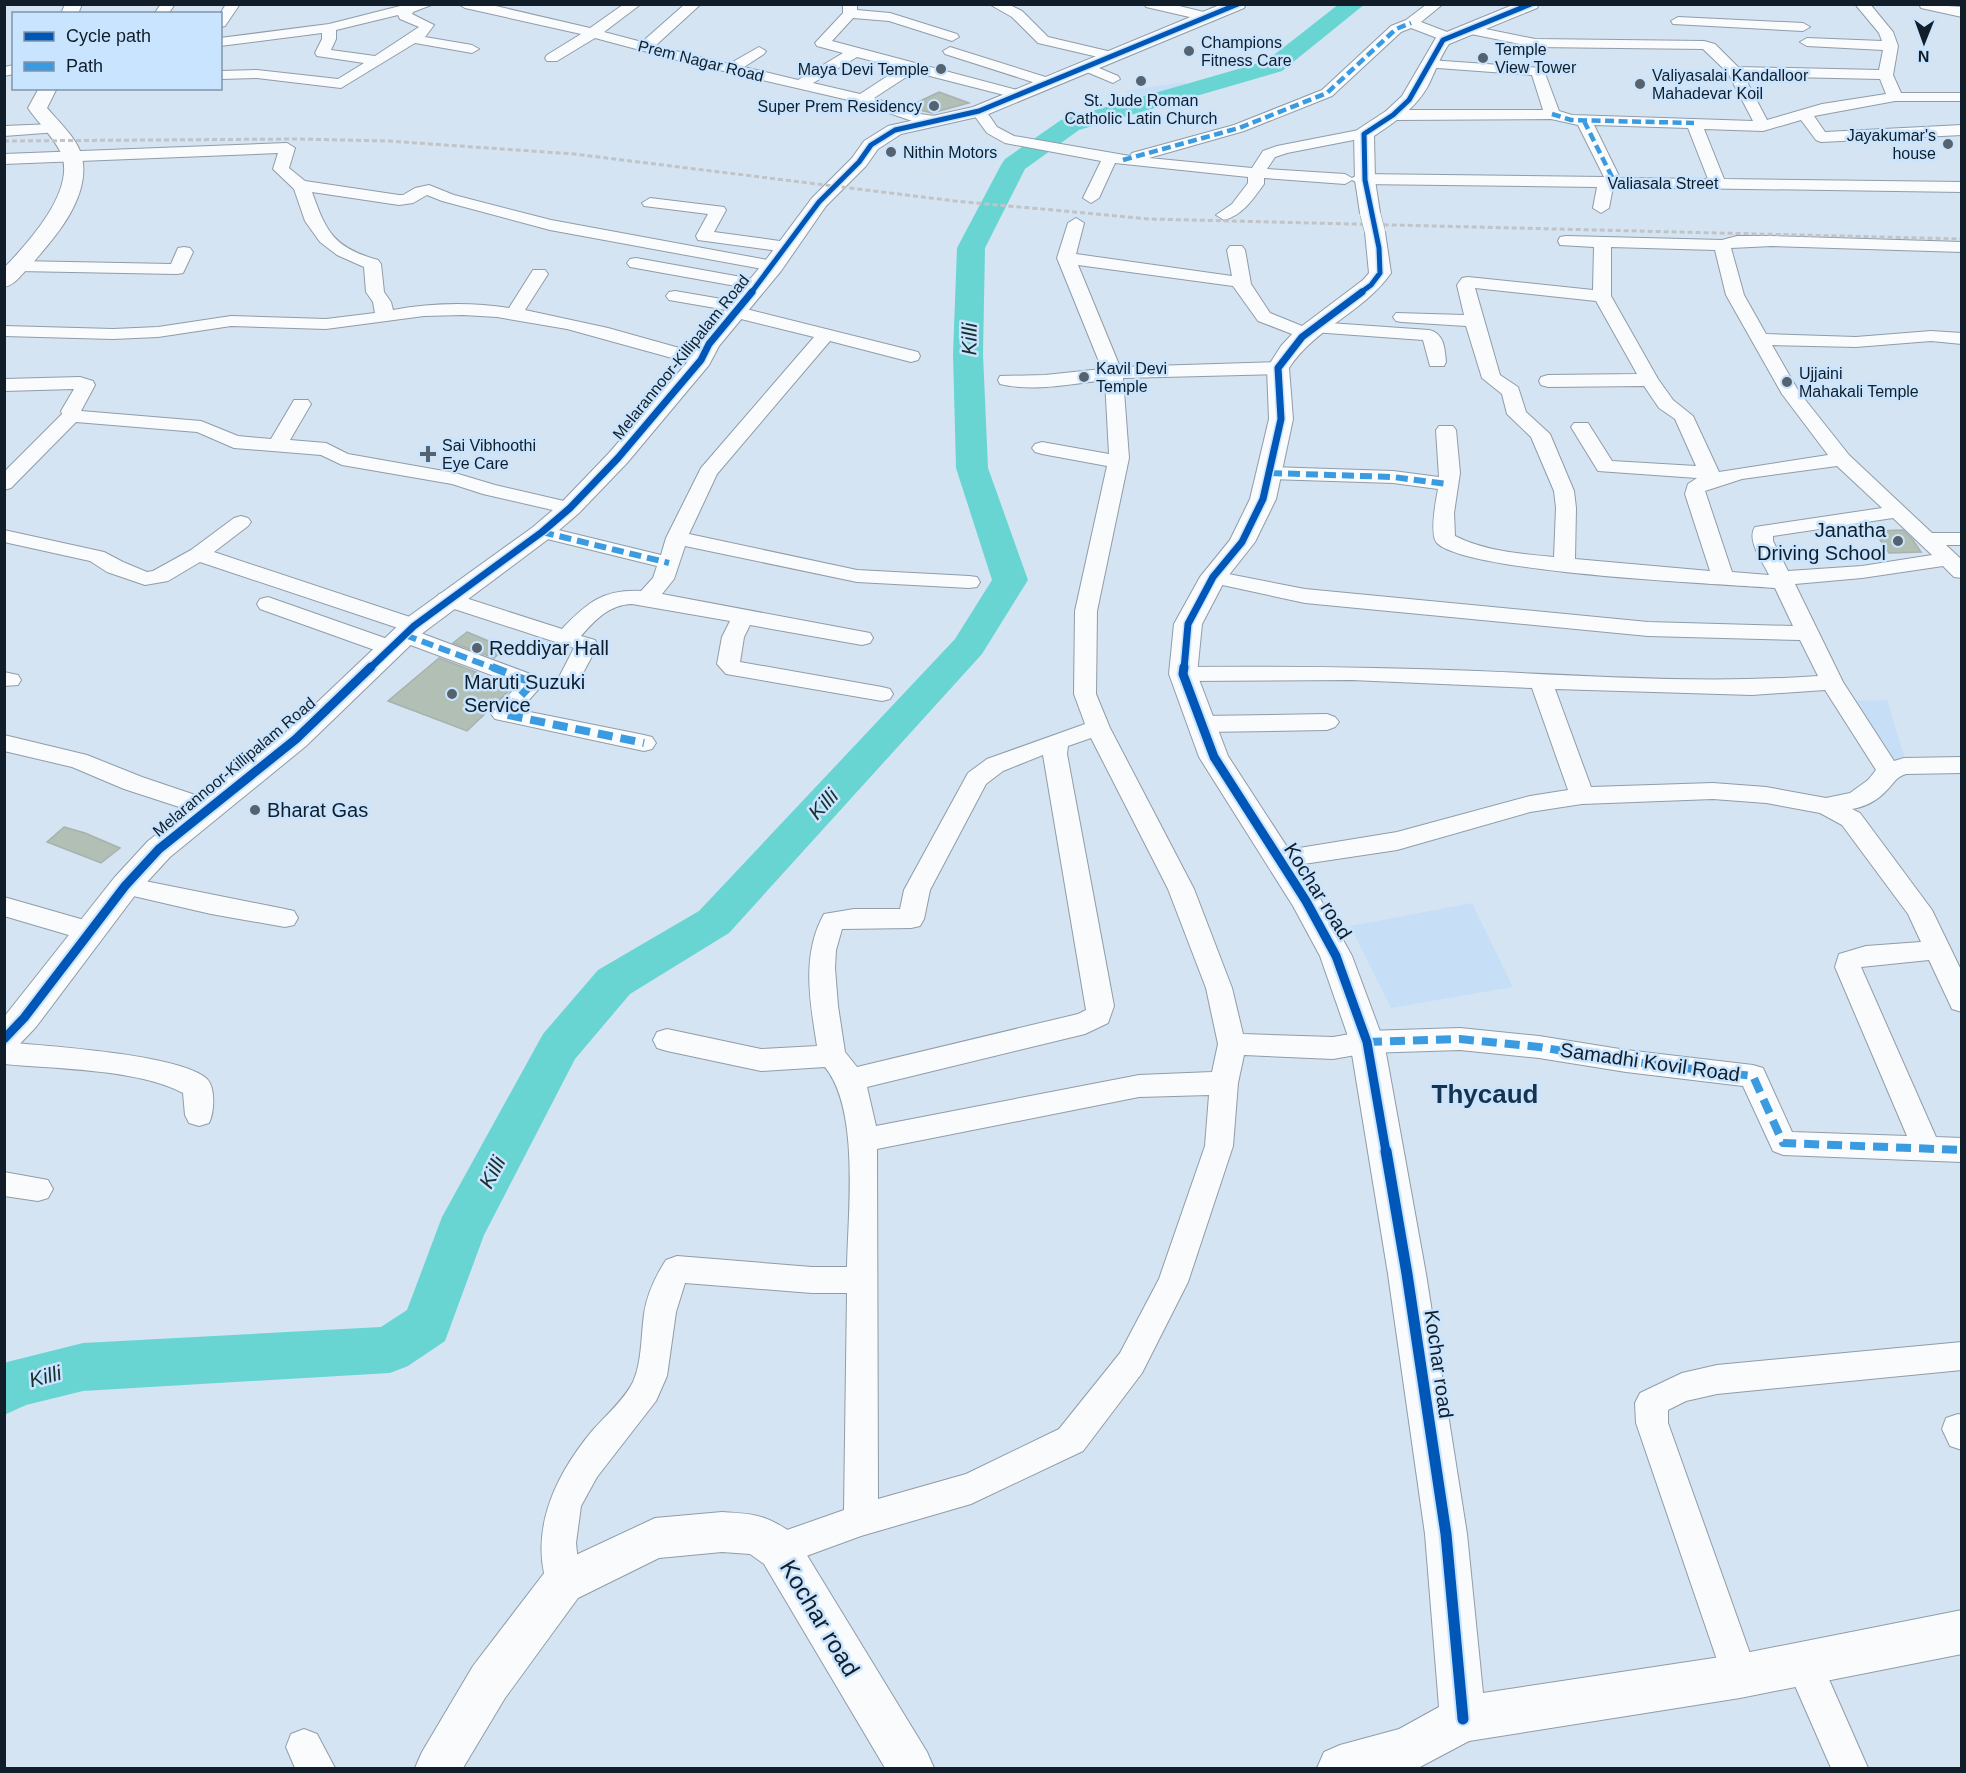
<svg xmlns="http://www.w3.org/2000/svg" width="1966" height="1773" viewBox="0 0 1966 1773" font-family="Helvetica,sans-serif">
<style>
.built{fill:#c7dff6}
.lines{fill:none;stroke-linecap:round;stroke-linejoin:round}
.river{fill:#68d5d2;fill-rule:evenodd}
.building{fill:#b1bfb4;stroke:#a7b1b0;stroke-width:1.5}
.minor-casing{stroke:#909ca8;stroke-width:2}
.tertiary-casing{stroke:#909ca8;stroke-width:2}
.minor{fill:#f9fbfd;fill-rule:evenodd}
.tertiary{fill:#f9fbfd;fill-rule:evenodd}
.rail{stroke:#c0c4c8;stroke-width:3;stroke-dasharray:5 3;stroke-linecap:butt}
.tertiary-bridge-casing{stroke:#909ca8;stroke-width:21;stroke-linecap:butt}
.tertiary-bridge{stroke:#f9fbfd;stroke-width:20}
.quiet-far2{stroke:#3a9be1;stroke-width:4.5;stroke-dasharray:9 4.5;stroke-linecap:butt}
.quiet-far1{stroke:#3a9be1;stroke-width:6;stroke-dasharray:12 6;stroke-linecap:butt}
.quiet{stroke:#3a9be1;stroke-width:8;stroke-dasharray:15 8;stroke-linecap:butt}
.cycleway-far3-casing{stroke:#c9e4fe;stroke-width:8}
.cycleway-far2-casing{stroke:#c9e4fe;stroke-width:10}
.cycleway-far1-casing{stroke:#c9e4fe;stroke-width:13}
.cycleway-casing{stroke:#c9e4fe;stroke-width:15}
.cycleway-far3{stroke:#0057b8;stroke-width:5}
.cycleway-far2{stroke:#0057b8;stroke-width:7}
.cycleway-far1{stroke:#0057b8;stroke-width:9}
.cycleway{stroke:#0057b8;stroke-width:11}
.poi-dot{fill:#56636f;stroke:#c9e4fe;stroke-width:2}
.labels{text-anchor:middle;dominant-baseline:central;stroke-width:5;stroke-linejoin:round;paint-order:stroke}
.far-poi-label{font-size:16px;fill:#111e29;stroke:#c9e4fe;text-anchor:start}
.far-street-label{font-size:16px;fill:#111e29;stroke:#c9e4fe}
.poi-label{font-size:20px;fill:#111e29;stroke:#c9e4fe;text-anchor:start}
.street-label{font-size:20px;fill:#111e29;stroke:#c9e4fe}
.water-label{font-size:21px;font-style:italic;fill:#18302e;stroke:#c9e4fe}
.near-street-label{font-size:24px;fill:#111e29;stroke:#c9e4fe}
.district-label{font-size:26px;font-weight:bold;fill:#16324c;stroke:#c9e4fe}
</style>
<rect width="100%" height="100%" fill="#d5e4f2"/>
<path class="built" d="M1184 82 1193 89 1136 100 1125 91Z
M1887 700 1905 759 1885 764 1850 701Z
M1472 903 1513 987 1391 1008 1350 926Z"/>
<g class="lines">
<path class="river" d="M1339 4H1365L1282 71 1079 130 1025 169 985 248 983 354 988 468 1028 580 982 654 729 933 630 994 575 1059 484 1235 445 1341 408 1366 390 1373 83 1391 26 1405 4 1415V1363L11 1361 83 1343 381 1327 407 1310 442 1217 543 1034 598 970 699 911 955 639 992 580 956 468 953 354 957 248 1001 165 1005 159 1061 120 1266 61Z"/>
</g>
<path class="building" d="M939 92 969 103 932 113 907 107Z
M1903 530 1913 540 1921 552 1889 553 1874 531Z
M467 632 491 642 506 648 494 658 453 643Z
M439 658 476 672 474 674 513 687 467 731 388 701Z
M64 827 85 833 120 848 101 863 47 842Z"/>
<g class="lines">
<g class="minor-casing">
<path id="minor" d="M161 4H175L168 14H154Z
M226 4H240L225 26 220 27V14Z
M408 4H434L413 12 412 14 434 25 425 37 472 45 479 49 472 53 415 43 341 88 257 78 220 79V71L257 70 338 79 364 63 317 56 315 53 322 39V33L220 46V38L329 24ZM398 15 400 19 419 27 375 56 331 50 336 39V30Z
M458 4H487L590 28 624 4H641L604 32 642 42 685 4H701L655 46 729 64 759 47 766 51 764 54 744 67 798 80 843 53 817 46 815 43 843 13V4H857V10L890 13 957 34 959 37 952 41 889 21 853 18 832 41 1021 91 1023 94 1016 98 914 72 874 98 920 114 942 117 945 120 937 125 918 123 857 102 685 62 595 38 557 61H547L545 58 547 55 581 34 465 8ZM857 57 900 68 860 94 813 83Z
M989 4H1008L1022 11 1048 37 1116 53 1118 56 1111 60 1038 43 1012 17Z
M1144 4H1171L1212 14 1214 17 1207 21 1146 7Z
M1427 4H1443L1421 22 1455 35 1457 38 1455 41H1445L1411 28 1401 32 1332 96 1244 131 1149 158 1252 168 1263 151 1277 146 1364 129 1369 131 1372 134 1369 137 1287 153 1275 157 1267 169 1345 174 1352 178 1360 174 1604 177 1578 125 1551 119 1394 120 1386 115 1394 110H1543L1532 75 1424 67 1422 64 1429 60 1543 68 1559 111 1572 115 1753 121 1728 73 1703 49 1535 47 1471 34 1464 30 1471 26 1535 39 1704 41 1715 44 1738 67 1879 70 1883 50 1807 46 1800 42 1807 38 1882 41 1879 33 1855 4H1870L1893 32 1898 46 1893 75 1901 93H1962V101H1895L1814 116 1825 132 1962 125V135L1821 142 1816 140 1801 120 1763 131 1704 129 1724 179 1962 182V192L1613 187 1609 208 1601 213 1593 208 1597 187 1360 184 1352 180 1345 184 1264 178V184C1253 199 1243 215 1224 220L1216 215 1232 204 1248 183V177L1115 163 1099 198 1091 203 1083 198 1101 161 1005 143 987 133 971 111 979 106 984 108 997 127 1014 136 1130 156 1132 153 1234 125 1322 90 1391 26 1406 20ZM1744 76 1880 79 1886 94 1822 104 1767 120ZM1594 125 1688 128 1708 179 1620 178Z
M1678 17 1803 23 1810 27 1803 31 1673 24 1671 21Z
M950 47 1052 79 1054 82 1052 85H1042L945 54 943 51Z
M1087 63 1118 76 1120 79 1113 83 1082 70 1080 67Z
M14 65V74L4 76V67Z
M53 124 61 129 58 132 4 136V126Z
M287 143 295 148 289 168 305 181 399 195H403L415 188 429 185 454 195 551 220 773 261 779 262 782 266 779 270 773 271 550 230 442 201 427 195 413 203 399 205 312 192C326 232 334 248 378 260L381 264 384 292 391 302 393 310C431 303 470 302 509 308L533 270H545L548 274 525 310 608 328 708 356 710 360 708 364 701 366 567 329 497 317 463 315 424 316 326 329 231 326 158 337 113 339 4 336V326L113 329 158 327 231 316 326 319 375 313 373 302 366 292 364 267 337 255 320 242 305 221 294 189 273 169 278 153 4 164V154Z
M650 198 724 207 726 210 714 232 787 242 793 243 795 247 793 251 787 252 698 240 696 236 708 214 644 206 642 203Z
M1076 218 1084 223 1076 254 1232 276 1227 250 1230 246H1242L1245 250 1251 284 1270 313 1307 328 1309 323 1315 322 1429 330C1444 333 1445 349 1446 362L1444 366H1430L1423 340 1313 332 1314 334 1311 338 1305 339 1258 321 1233 286 1078 265 1120 367 1278 362 1285 364 1287 368 1285 372 1278 374 1123 378 1129 458 1097 611 1096 694 1110 728 1194 889 1232 988 1243 1034 1333 1037 1367 1031 1460 1028 1539 1036 1626 1050 1753 1065 1763 1068 1792 1132 1907 1136 1835 967 1839 954 1866 946 1921 942 1908 914 1842 825 1820 813 1766 803 1713 799 1582 804 1530 812 1397 850 1277 868 1268 865 1264 859 1268 853 1397 832 1530 796 1568 790 1532 688 1352 680 1183 681 1175 679 1172 674 1175 669 1183 667C1281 666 1379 667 1478 671 1591 676 1704 684 1818 676L1800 640 1648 636 1305 603 1213 583 1205 582 1202 577 1205 572 1213 571 1305 589 1648 622 1793 626 1775 588C1721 584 1467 573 1437 543 1429 535 1436 500 1438 489L1393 483 1270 479 1263 477 1260 473 1263 469 1270 467 1393 471 1439 477 1436 430 1439 426H1453L1456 430 1460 473 1454 513 1455 536C1484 551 1521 554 1554 557L1556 508 1554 491 1531 437 1507 414 1502 394 1482 378 1466 326 1402 322 1396 321 1393 317 1396 313 1464 315 1457 285 1462 278 1468 277 1593 290 1594 247 1560 245 1558 241 1560 237 1566 236 1722 240 1737 236H1772L1962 242V252L1772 246 1731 248 1744 295 1766 334 1856 337 1931 331 1962 333V344L1931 341 1856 347 1772 345 1799 392 1849 455 1932 533H1962V545H1946L1962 560V578L1954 577 1943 566 1862 578 1795 584 1843 682 1894 761 1904 758 1962 757V773L1906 774C1896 777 1894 783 1887 790 1878 800 1865 807 1852 809L1860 813 1932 910 1962 972V1012L1952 1009 1929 960 1861 967 1936 1137 1962 1138V1162L1783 1155 1773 1151 1743 1086 1626 1072 1539 1058 1460 1050 1367 1053 1333 1059 1244 1055 1238 1083 1233 1146 1188 1282 1142 1373 1083 1451 971 1504 861 1536 779 1566 767 1561 762 1549 767 1537 844 1510 847 1293H812L685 1283 676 1312 667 1376 656 1401 597 1477 581 1506 576 1543 580 1583 575 1595 563 1600 551 1595C526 1536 554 1477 592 1431 605 1416 624 1400 633 1382 642 1362 641 1336 644 1314 647 1294 655 1277 666 1260L677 1256 812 1267H847C848 1212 860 1110 825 1067L761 1071 667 1051 657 1048 653 1040 657 1032 667 1029 761 1049 817 1046C810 1002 801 955 824 914L854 909H900L904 890 968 773 987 759 1085 724 1074 694 1075 611 1107 466 1042 454 1035 452 1032 448 1035 444 1042 442 1109 454 1105 380C1071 384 1033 392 1000 384L998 380 1000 376 1045 375 1102 369 1057 258 1068 223ZM1611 247 1715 250 1726 295 1782 394 1828 455 1719 472 1693 416 1673 400 1658 379 1611 296ZM1475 288 1596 301 1637 374 1548 375 1541 377 1539 381 1541 385 1548 387 1644 386 1659 408 1675 419 1696 466 1612 461 1588 423H1574L1571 427 1598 471 1697 478 1688 484 1685 494 1710 571 1575 559 1576 508 1574 491 1550 434 1526 412 1518 387 1500 375ZM1837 466 1882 508 1755 527C1746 540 1763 562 1769 575L1732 572 1705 491 1742 479ZM1893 518 1932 555 1862 566 1788 571 1773 541V536ZM1555 689 1752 695 1825 690 1876 770 1868 780 1850 793 1826 798 1766 787 1713 783 1591 787ZM1091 738 1168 889 1206 988 1218 1044 1212 1072 1139 1075 876 1126 867 1087 1085 1034 1108 1023 1114 1006 1067 754 1068 746ZM1043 755 1086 1010 1078 1014 857 1067 845 1052 838 1006 835 968 836 950 842 929 911 928 920 926 924 919 930 890 986 784 1003 771ZM1209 1095 1205 1146 1159 1279 1120 1353 1059 1429 966 1474 878 1499 877 1149 1139 1097Z
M184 247 190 248 193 252 183 273 177 274 18 271 12 270 9 266 12 262 18 261 171 264 178 248Z
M636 258 758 280 764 281 767 285 764 289 758 290 630 267 627 263 630 259Z
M675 291 745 303 748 307 746 309 918 352 920 356 918 360 911 362 830 341 717 474 689 534 857 570 969 576 977 577 980 582 977 587 969 588 857 582 685 546 674 579 662 594 870 633 873 638 870 643 862 645 750 625 744 637 740 662 882 687 890 689 893 694 890 699 882 701 726 674 717 664 722 637 730 621 632 604C609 605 596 619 581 636L595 640 598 645 575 688 567 690 559 688 556 683 574 648 439 604 436 599 439 594 447 592 562 629C587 603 603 589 641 591L653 578 657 566 535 536 532 532 535 528 542 526 661 555 666 538 701 468 814 337 729 316 727 310 669 300 666 296 669 292Z
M80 377 93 381 95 385 81 411 201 421 238 436 271 439 294 400H308L311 404 290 440 326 443 348 454 455 473 495 485 577 504 580 508 577 512 570 514 483 494 452 484 342 465 321 455 234 448 197 432 76 422 11 488 4 490V472L62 414 61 411 74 389 4 391V379Z
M241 516 248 518 251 522 248 526 214 552 422 621 425 626 418 632 541 678 544 683 520 710 644 735 652 737 656 743 652 749 644 751 495 719 491 714 518 685 397 640 394 635 401 629 200 562 168 581 145 585 107 572 90 561 4 542V530L104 552 123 562 147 572 153 571 191 550 234 518Z
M268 597 399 643 402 648 399 653 391 655 383 653 260 609 257 604 260 599Z
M4 672 18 675 21 680 18 685 4 686Z
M1327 714 1335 717 1339 722 1335 727 1327 730 1202 732 1194 729 1190 724 1194 719 1202 716Z
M4 735 87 755 142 777 216 802 219 808 216 814 207 816 124 789 72 767 4 751Z
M125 877 285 909 294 911 298 918 294 925 285 927 211 914 116 892 112 886 116 880Z
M4 897 98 924 102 931 98 938 89 941 4 916Z
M4 1042C44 1046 182 1054 207 1079 216 1088 214 1113 209 1123L199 1126 189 1123 185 1115 183 1093C138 1069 56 1069 4 1064Z
M4 1172 48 1180 53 1189 48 1198 38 1201 4 1196Z
M1962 1342V1370L1717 1394 1686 1401 1668 1410V1423L1758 1676 1753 1689 1740 1694 1727 1689 1636 1423 1635 1403 1640 1393 1682 1373 1717 1365Z
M1958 1414 1962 1415V1450L1950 1446 1942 1429 1946 1418Z
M1803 1645 1816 1650 1868 1768H1831L1785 1663 1790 1650Z
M304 1729 317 1734 335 1768H295L286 1747 291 1734Z"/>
</g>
<g class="tertiary-casing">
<path id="tertiary" d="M65 4H82L78 14H61Z
M1222 4H1246L1244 8 986 115 901 134 878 149 866 166 826 206 781 271 719 346 709 365 627 463 579 513 551 537 424 632 306 746 170 857 136 894 36 1027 16 1048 4 1052V1017L114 878 148 841 286 732 404 620 533 527 561 503 609 453 691 358 701 339 765 261 812 198 852 158 864 141 888 126 973 107Z
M1515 4H1539L1537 8 1449 44C1440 57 1435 72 1428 86 1415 109 1395 122 1374 136L1375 180 1380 213 1377 217H1363L1360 213 1355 180 1354 134 1357 130 1386 111 1402 96 1437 36Z
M1919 4 1962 7V17L1921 8Z
M39 88H57L47 108C58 121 78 139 82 157 91 198 54 239 29 267 21 275 15 285 4 287V268C28 243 77 190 61 153 53 136 38 123 28 108Z
M1375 226 1382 228 1385 232 1391 273C1364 312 1315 328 1289 368L1293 419 1276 499 1255 542 1225 580 1202 624 1197 674 1228 756 1317 893 1352 956 1384 1042 1426 1274 1467 1534 1483 1693 1740 1654 1962 1610V1654L1740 1698 1469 1741 1418 1768H1317L1324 1752 1340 1745 1399 1729 1439 1707 1425 1534 1388 1274 1350 1042 1320 956 1293 906 1199 757 1169 674 1174 624 1200 577 1230 540 1250 499 1269 419 1267 368 1281 346 1294 332 1363 280 1369 273 1365 232 1368 228Z
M722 1512C757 1514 765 1515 794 1534L927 1752 934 1768H885L764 1564 750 1554 722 1552 659 1558 578 1598 505 1698 463 1768H415L422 1752 473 1666 548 1568 655 1518Z"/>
</g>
<use href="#minor" class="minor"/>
<use href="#tertiary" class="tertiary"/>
<path class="rail" d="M4 141 299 139 388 141 574 154 955 201 1150 219 1962 239"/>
<g class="tertiary-bridge-casing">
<path id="tertiary-bridge" d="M1370 213 1375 232"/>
</g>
<use href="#tertiary-bridge" class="tertiary-bridge"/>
<path class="quiet-far2" d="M1552 114 1571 120 1694 123
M1584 121 1615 183
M1123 160 1239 128 1327 93 1396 29 1411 23"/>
<path class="quiet-far1" d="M1270 473 1393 477 1447 484
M542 532 669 563
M405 635 496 669"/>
<path class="quiet" d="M492 667 533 683 503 714 644 743
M1367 1042 1460 1039 1539 1047 1626 1061 1753 1076 1783 1143 1962 1150"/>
<g class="cycleway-far3-casing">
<path id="cycleway-far3" d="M751 293 819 202 859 162 871 145 895 130 979 111 1238 4
M1360 293 1371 285 1380 273 1379 248 1365 180 1364 134 1393 115 1409 100 1443 40 1531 4"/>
</g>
<g class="cycleway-far2-casing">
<path id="cycleway-far2" d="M369 669 414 626 542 532 570 508 618 458 701 360 709 344 752 292
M1184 669 1188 624 1213 577 1242 542 1263 499 1281 419 1278 368 1302 337 1362 292"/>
</g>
<g class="cycleway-far1-casing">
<path id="cycleway-far1" d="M1184 667 1183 674 1214 757 1306 901 1336 956 1367 1042 1386 1152
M4 1039 24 1018 125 886 159 849 296 739 371 667"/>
</g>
<g class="cycleway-casing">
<path id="cycleway" d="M1386 1151 1407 1274 1446 1534 1463 1719"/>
</g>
<use href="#cycleway-far3" class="cycleway-far3"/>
<use href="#cycleway-far2" class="cycleway-far2"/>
<use href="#cycleway-far1" class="cycleway-far1"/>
<use href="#cycleway" class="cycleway"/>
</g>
<g class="poi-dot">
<circle cx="1189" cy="51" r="6"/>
<circle cx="1483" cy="58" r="6"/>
<circle cx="941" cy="69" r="6"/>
<circle cx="1141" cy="81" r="6"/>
<circle cx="1640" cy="84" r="6"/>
<circle cx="934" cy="106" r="6"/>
<circle cx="1948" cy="144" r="6"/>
<circle cx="891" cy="152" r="6"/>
<circle cx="1084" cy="377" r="6"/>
<circle cx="1787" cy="382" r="6"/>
<path d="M425 445h6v6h6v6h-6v6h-6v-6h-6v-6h6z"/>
<circle cx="1898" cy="541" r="6"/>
<circle cx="477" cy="648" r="6"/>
<circle cx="452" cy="694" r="6"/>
<circle cx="255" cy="810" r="6"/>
</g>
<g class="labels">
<g class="far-poi-label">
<text x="1201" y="42">Champions<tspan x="1201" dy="18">Fitness Care</tspan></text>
<text x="1495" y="49">Temple<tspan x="1495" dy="18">View Tower</tspan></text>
<text x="929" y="69" text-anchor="end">Maya Devi Temple</text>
<text x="1652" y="75">Valiyasalai Kandalloor<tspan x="1652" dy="18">Mahadevar Koil</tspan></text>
<text x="1141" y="100" text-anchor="middle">St. Jude Roman<tspan x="1141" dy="18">Catholic Latin Church</tspan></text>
<text x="922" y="106" text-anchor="end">Super Prem Residency</text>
<text x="1936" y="135" text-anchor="end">Jayakumar's<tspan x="1936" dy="18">house</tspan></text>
<text x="903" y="152">Nithin Motors</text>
<text x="1096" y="368">Kavil Devi<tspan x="1096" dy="18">Temple</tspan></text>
<text x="1799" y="373">Ujjaini<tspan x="1799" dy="18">Mahakali Temple</tspan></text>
<text x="442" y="445">Sai Vibhoothi<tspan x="442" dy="18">Eye Care</tspan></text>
</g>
<g class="far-street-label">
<text transform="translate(701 61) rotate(14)">Prem Nagar Road</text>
<text x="1663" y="183">Valiasala Street</text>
<text transform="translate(681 357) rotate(-51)">Melarannoor-Killipalam Road</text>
<text transform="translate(234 767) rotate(-40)">Melarannoor-Killipalam Road</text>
</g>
<g class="poi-label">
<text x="1886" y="530" text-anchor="end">Janatha<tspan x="1886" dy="23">Driving School</tspan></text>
<text x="489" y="648">Reddiyar Hall</text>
<text x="464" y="682">Maruti Suzuki<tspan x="464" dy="23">Service</tspan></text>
<text x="267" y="810">Bharat Gas</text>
</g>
<g class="street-label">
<text transform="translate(1318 891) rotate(58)">Kochar road</text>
<text transform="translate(1650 1062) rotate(8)">Samadhi Kovil Road</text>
<text transform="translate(1439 1364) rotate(82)">Kochar road</text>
</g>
<g class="water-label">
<text transform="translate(969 339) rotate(-89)">Killi</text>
<text transform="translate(823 804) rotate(-47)">Killi</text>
<text transform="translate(492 1172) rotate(-62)">Killi</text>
<text transform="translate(45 1376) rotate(-15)">Killi</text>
</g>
<g class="near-street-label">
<text transform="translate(820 1618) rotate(59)">Kochar road</text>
</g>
<g class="district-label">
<text x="1485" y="1094">Thycaud</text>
</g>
</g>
<rect width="1966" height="1773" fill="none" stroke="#111e29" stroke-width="12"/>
<rect x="12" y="12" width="210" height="78" fill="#c9e4fe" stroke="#7f95a9" stroke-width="1.5"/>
<rect x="24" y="32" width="30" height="9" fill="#0057b8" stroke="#7f95a9" stroke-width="1.5"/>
<text x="66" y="42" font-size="18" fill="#111e29">Cycle path</text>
<rect x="24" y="62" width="30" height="9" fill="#3a9be1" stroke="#7f95a9" stroke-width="1.5"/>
<text x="66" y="72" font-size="18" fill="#111e29">Path</text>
<g transform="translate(1924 42) rotate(181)" stroke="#c9e4fe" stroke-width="4.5" paint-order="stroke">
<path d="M0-4.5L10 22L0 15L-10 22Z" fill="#111e29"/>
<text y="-9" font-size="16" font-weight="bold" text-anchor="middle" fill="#111e29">N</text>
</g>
</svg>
